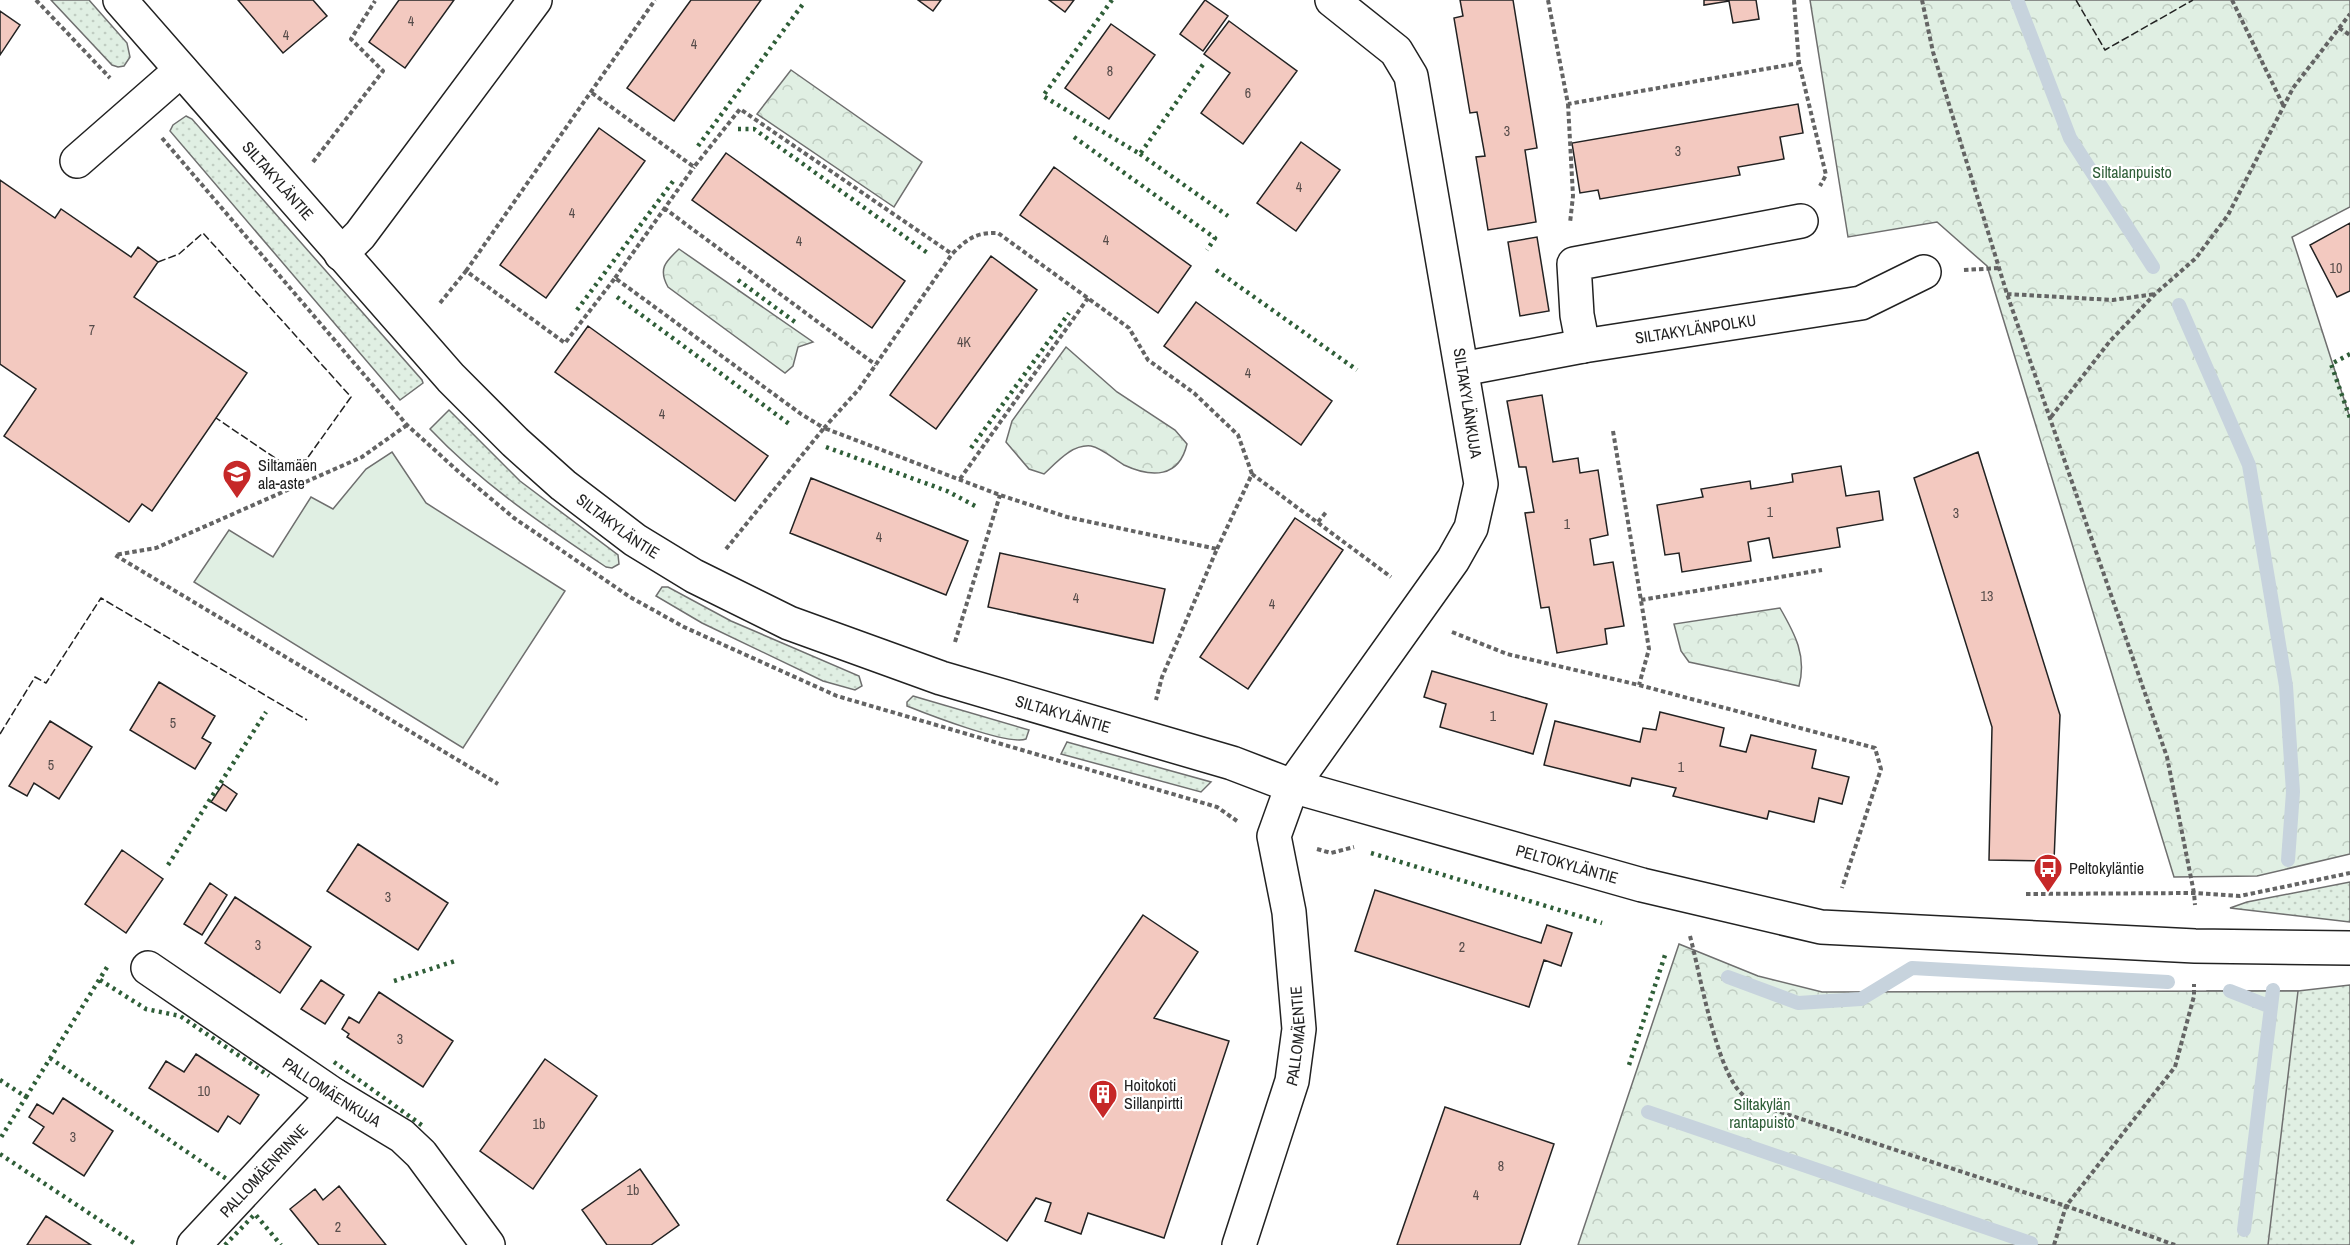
<svg xmlns="http://www.w3.org/2000/svg" width="2350" height="1245" viewBox="0 0 2350 1245" font-family="'Archivo Narrow',sans-serif">
<style>
.grass{fill:url(#grass-dots);stroke:#6f6f6f;stroke-width:1.5}
.forest{fill:url(#forest-crowns);stroke:#6f6f6f;stroke-width:1.5}
.pitch{fill:#e0efe3;stroke:#6f6f6f;stroke-width:1.5}
.lines{fill:none;stroke-linecap:round;stroke-linejoin:round}
.stream{stroke:#c7d3dd;stroke-width:14}
.building{fill:#f3c9c0;stroke:#222;stroke-width:1.5}
.minor-casing{stroke:#222;stroke-width:36}
.path{stroke:#646464;stroke-width:4;stroke-dasharray:4.5 3;stroke-linecap:butt}
.minor{stroke:#fff;stroke-width:33}
.hedge{stroke:#2f5e38;stroke-width:4.5;stroke-dasharray:3 4.5;stroke-linecap:butt}
.fence{stroke:#222;stroke-width:1.5;stroke-dasharray:8 3;stroke-linecap:butt}
.labels{text-anchor:middle;dominant-baseline:central;stroke-width:4.5;stroke-linejoin:round;paint-order:stroke}
.number-label{font-size:14px;fill:#564c4a}
.park-label{font-size:16px;fill:#2f5e38;stroke:#fff}
.street-label{font-size:16px;fill:#222;stroke:#fff}
.poi-label{font-size:16px;fill:#222;stroke:#fff;text-anchor:start}
</style>
<defs>
<pattern id="grass-dots" width="8" height="8" patternUnits="userSpaceOnUse" patternTransform="scale(1.5)"><rect width="8" height="8" fill="#e0efe3"/><path d="M2 2h.1M6 6h.1" fill="none" stroke="#c0cdc2" stroke-width="1.8" stroke-linecap="round"/></pattern>
<pattern id="forest-crowns" width="20" height="18" patternUnits="userSpaceOnUse" patternTransform="scale(1.5)"><rect width="20" height="18" fill="#e0efe3"/><path d="M2 6a3 3 0 1 1 6 0M12 15a3 3 0 1 1 6 0" fill="none" stroke="#c0cdc2"/></pattern>
</defs>
<rect width="100%" height="100%" fill="#fff"/>
<path class="grass" d="M51 0H89L127 43 130 57 124 66 118 67 112 65Z
M186 116 192 119 422 380 423 383 400 400 170 131 173 125Z
M449 410 520 481 618 555 619 564 612 568 606 567C543 525 482 484 430 429Z
M662 587H668L731 621 859 676 862 686 855 690 823 681 702 623 656 596Z
M913 696 1029 730 1026 739C1009 746 927 714 907 706V702Z
M1067 742 1211 782 1201 792 1061 754Z
M2350 882V922L2230 908 2247 902Z
M2350 985V1245H2211L2207 991H2298Z"/>
<path class="forest" d="M1810 0H2350V207L2292 237 2350 418V854L2257 876 2174 877 1987 266 1937 222 1848 237Z
M791 70 922 162 894 207 757 114Z
M679 249 813 342 798 347 793 366 785 373 668 287C658 269 665 262 679 249Z
M1066 347 1117 392 1175 430 1187 444C1179 478 1152 478 1124 465 1115 460 1102 448 1091 446 1072 444 1057 462 1044 474L1029 469 1006 442 1012 421Z
M1780 608C1795 634 1807 656 1799 686L1689 662 1681 651 1674 624Z
M1679 944 1758 976 1822 992 2298 991 2268 1245H1578Z"/>
<path class="pitch" d="M392 452 426 503 565 591 463 748 194 582 229 530 273 557 311 497 333 509 366 469Z"/>
<g class="lines">
<path class="stream" d="M2017 0 2070 138 2153 267
M2179 305 2249 465 2286 686 2293 792 2288 860
M1728 977 1798 1003 1861 999 1912 968 2168 982
M2230 991 2271 1007 2244 1230
M2271 1007 2273 990
M1648 1112 2031 1243"/>
</g>
<path class="building" d="M238 0H313L327 16 283 53Z
M399 0H454L405 68 369 42Z
M691 0H761L674 121 627 88Z
M918 0H941L933 11Z
M1049 0H1074L1065 12Z
M1205 0 1228 16 1203 51 1180 34Z
M1460 0H1513L1537 148 1525 150 1536 222 1488 230 1476 157 1485 156 1477 112 1470 113 1454 18 1463 16Z
M1704 0H1756L1759 19 1733 23 1729 1 1704 5Z
M0 11 20 25 0 55Z
M1229 21 1297 71 1243 144 1201 113 1230 73 1204 54Z
M1111 24 1155 55 1109 119 1065 88Z
M1798 104 1803 133 1780 137 1784 159 1738 167 1740 175 1600 199 1598 190 1580 193 1572 143Z
M599 128 645 161 546 298 500 265Z
M1301 142 1340 170 1296 231 1257 203Z
M726 153 905 281 872 328 692 200Z
M1054 167 1191 266 1158 313 1020 215Z
M0 180 55 218 61 209 131 257 138 247 158 262 134 297 247 373 152 511 142 504 129 522 4 436 36 389 0 364Z
M2350 223V291L2337 297 2310 245Z
M1537 237 1549 311 1520 316 1508 242Z
M991 256 1037 290 936 429 890 395Z
M1196 302 1332 401 1301 445 1164 346Z
M588 326 768 456 735 501 555 372Z
M1542 395 1553 462 1578 458 1580 473 1598 470 1608 535 1590 539 1594 565 1613 562 1624 626 1605 629 1607 644 1557 653 1549 607 1541 608 1525 513 1534 512 1526 467H1519L1507 401Z
M1978 452 2060 715 2054 861 1989 860 1992 727 1914 478Z
M1841 466 1846 496 1879 491 1883 520 1837 528 1840 547 1773 558 1769 538 1748 542 1751 561 1682 572 1679 553 1665 555 1657 505 1703 497 1701 489 1750 481 1751 489 1793 482 1792 474Z
M811 478 968 541 946 595 790 533Z
M1295 518 1343 550 1248 689 1200 657Z
M1000 553 1165 589 1153 643 988 607Z
M1432 671 1547 704 1533 754 1440 727 1446 704 1424 697Z
M159 682 215 716 202 738 211 743 195 769 130 730Z
M1660 712 1724 728 1720 746 1746 752 1751 735 1816 750 1812 768 1849 777 1842 804 1819 798 1814 822 1769 811 1767 819 1673 796 1676 788 1632 778 1630 786 1544 765 1555 721 1640 742 1643 728 1656 730Z
M50 721 92 747 59 799 34 783 27 796 9 786Z
M223 784 237 794 226 811 211 802Z
M358 844 448 903 418 950 327 891Z
M122 850 163 879 126 933 85 904Z
M210 883 227 895 202 935 184 924Z
M1375 890 1541 943 1547 925 1572 933 1561 966 1544 960 1529 1007 1355 951Z
M235 897 311 947 280 993 205 943Z
M1143 915 1198 952 1154 1018 1229 1041 1164 1238 1088 1213 1081 1234 1045 1221 1051 1203 1036 1198 1007 1241 947 1200Z
M321 980 344 995 325 1024 301 1009Z
M379 992 453 1041 423 1087 347 1037 349 1034 342 1029 349 1017 359 1023Z
M196 1054 259 1095 240 1124 228 1116 218 1132 149 1088 166 1061 184 1072Z
M545 1059 597 1096 533 1189 480 1151Z
M63 1098 113 1131 84 1176 33 1143 44 1127 29 1117 37 1104 53 1114Z
M1445 1107 1554 1144 1520 1245H1397Z
M640 1169 679 1225 651 1245H607L582 1210Z
M339 1186 386 1245H319L290 1209 315 1189 323 1200Z
M46 1216 91 1245H27Z"/>
<g class="lines">
<g class="minor-casing">
<g id="minor">
<path id="s1" d="M120 0 451 378 515 442 563 485 635 540 694 576 789 623 941 678 1232 763 1292 786 1642 885 1821 927 2195 946 2350 948"/>
<path d="M77 161 181 70"/>
<path d="M341 254 360 235 535 0"/>
<path d="M1583 346 1577 315 1574 264 1801 221"/>
<path id="s2" d="M1462 369 1583 346 1861 303 1924 272"/>
<path id="s3" d="M148 968 334 1095 402 1136 421 1154 488 1245"/>
<path id="s4" d="M194 1245 334 1095"/>
<path id="s5" d="M1239 1245 1292 1081 1299 1029 1289 912 1274 836 1292 786 1453 560 1471 528 1481 484 1411 76 1396 51 1332 0"/>
</g>
</g>
<path class="path" d="M36 0 110 78
M1548 0 1568 104 1799 63
M1794 0 1799 63 1826 175 1820 186
M1922 0 1933 52 2007 294 2167 757 2194 893 2195 905
M2232 0 2284 107
M2339 28 2350 35
M592 93 694 167 740 109 952 254
M1568 104 1573 196 1570 223
M162 138 407 425 459 472 514 518 630 597 684 627 837 696 1217 807 1237 821
M313 162 383 71 351 39 375 1
M664 208 876 365
M1964 270 1999 268
M466 271 655 0
M615 278 694 167
M2007 294 2113 300 2155 294
M440 303 466 271 565 343 615 278 801 414 824 428 859 389 952 254C967 239 976 232 998 233L1129 328 1148 360 1194 393 1238 435 1252 474
M2051 417 2110 341 2155 294 2196 258 2228 215 2293 88 2350 14
M407 425 362 457 156 548 115 555 498 784
M1613 431 1649 649 1639 685
M960 479 1088 298
M1318 522 1327 511
M726 549 824 428 1000 495 1067 517 1217 549 1162 677 1156 700
M1217 549 1252 474 1391 577
M1641 600 1822 570
M1452 632 1507 654 1639 685 1875 748 1881 769 1842 888
M955 642 1000 495
M1317 849 1331 853 1354 847
M2026 894 2194 893 2240 896 2350 873
M1690 936C1700 973 1716 1070 1742 1094 1749 1101 1762 1104 1771 1109L2066 1206 2175 1245
M2054 1245 2066 1206 2175 1067 2194 996V984"/>
<use href="#minor" class="minor"/>
<path class="hedge" d="M1112 0 1043 96 1140 154 1204 63
M738 129H754L929 254
M1074 137 1215 238 1207 250
M698 146 803 4
M1140 154 1228 216
M1216 270 1357 370
M738 280 795 322
M617 297 792 426
M577 310 674 180
M2350 354 2331 364 2350 418
M826 447 947 491 979 508
M971 448 1069 313
M1371 853 1602 923
M168 865 266 712
M100 980 146 1009 180 1016 269 1076
M394 981 455 961
M50 1058 228 1180
M334 1062 423 1126
M1629 1065 1666 952
M0 1080 26 1097 0 1139
M26 1097 109 964
M0 1154 137 1245
M225 1245 255 1214 281 1245"/>
<path class="fence" d="M2076 0 2105 50 2193 0
M158 262 179 254 203 233 351 397 306 460 281 462 216 418
M0 734 35 677 46 683 101 598 307 720"/>
</g>
<defs>
<g id="school-pin" transform="scale(1.5)"><path d="M0 17L-7.5 6A9.5 9.5 0 1 1 7.5 6Z" fill="#c62828" stroke="#fff"/><path d="M0-5L7-2L0 1L-7-2ZM-4 1L0 2.5L4 1V4Q0 6-4 4Z" fill="#fff"/></g>
<g id="bus-pin" transform="scale(1.5)"><path d="M0 17L-7.5 6A9.5 9.5 0 1 1 7.5 6Z" fill="#c62828" stroke="#fff"/><path d="M-5-6H5V4H4V6H2V4H-2V6H-4V4H-5ZM-3.5-4V0h7V-4ZM-3.5 1.2v1.5H-2V1.2ZM2 1.2v1.5H3.5V1.2Z" fill="#fff"/></g>
<g id="building-pin" transform="scale(1.5)"><path d="M0 17L-7.5 6A9.5 9.5 0 1 1 7.5 6Z" fill="#c62828" stroke="#fff"/><path d="M-4-6H4V6H1V3H-1V6H-4ZM-2.5-4.3h1.7v1.8h-1.7ZM.8-4.3h1.7v1.8H.8ZM-2.5-1h1.7V.8h-1.7ZM.8-1h1.7V.8H.8Z" fill="#fff"/></g>
</defs>
<g fill-rule="evenodd">
<use href="#school-pin" x="237" y="474"/>
<use href="#bus-pin" x="2048" y="868"/>
<use href="#building-pin" x="1103" y="1094"/>
</g>
<g class="labels">
<g class="number-label">
<text x="411" y="21">4</text>
<text x="286" y="35">4</text>
<text x="694" y="44">4</text>
<text x="1110" y="71">8</text>
<text x="1248" y="93">6</text>
<text x="1507" y="131">3</text>
<text x="1678" y="151">3</text>
<text x="1299" y="187">4</text>
<text x="572" y="213">4</text>
<text x="1106" y="240">4</text>
<text x="799" y="241">4</text>
<text x="2336" y="268">10</text>
<text x="92" y="330">7</text>
<text x="964" y="342">4K</text>
<text x="1248" y="373">4</text>
<text x="662" y="414">4</text>
<text x="1770" y="512">1</text>
<text x="1956" y="513">3</text>
<text x="1567" y="524">1</text>
<text x="879" y="537">4</text>
<text x="1987" y="596">13</text>
<text x="1076" y="598">4</text>
<text x="1272" y="604">4</text>
<text x="1493" y="716">1</text>
<text x="173" y="723">5</text>
<text x="51" y="765">5</text>
<text x="1681" y="767">1</text>
<text x="388" y="897">3</text>
<text x="258" y="945">3</text>
<text x="1462" y="947">2</text>
<text x="400" y="1039">3</text>
<text x="204" y="1091">10</text>
<text x="539" y="1124">1b</text>
<text x="73" y="1137">3</text>
<text x="1501" y="1166">8</text>
<text x="633" y="1190">1b</text>
<text x="1476" y="1195">4</text>
<text x="338" y="1227">2</text>
</g>
<g class="park-label">
<text x="2132" y="172">Siltalanpuisto</text>
<text x="1762" y="1104">Siltakylän<tspan x="1762" dy="18">rantapuisto</tspan></text>
</g>
<g class="street-label">
<text stroke="none"><textPath href="#s1" startOffset="240">SILTAKYLÄNTIE</textPath></text>
<text stroke="none"><textPath href="#s2" startOffset="237">SILTAKYLÄNPOLKU</textPath></text>
<text transform="translate(1468 403) rotate(81)">SILTAKYLÄNKUJA</text>
<text stroke="none"><textPath href="#s1" startOffset="726">SILTAKYLÄNTIE</textPath></text>
<text stroke="none"><textPath href="#s1" startOffset="1212">SILTAKYLÄNTIE</textPath></text>
<text stroke="none"><textPath href="#s1" startOffset="1738">PELTOKYLÄNTIE</textPath></text>
<text stroke="none"><textPath href="#s5" startOffset="218">PALLOMÄENTIE</textPath></text>
<text stroke="none"><textPath href="#s3" startOffset="222">PALLOMÄENKUJA</textPath></text>
<text stroke="none"><textPath href="#s4" startOffset="102">PALLOMÄENRINNE</textPath></text>
</g>
<g class="poi-label">
<text x="258" y="465">Siltamäen<tspan x="258" dy="18">ala-aste</tspan></text>
<text x="2069" y="868">Peltokyläntie</text>
<text x="1124" y="1085">Hoitokoti<tspan x="1124" dy="18">Sillanpirtti</tspan></text>
</g>
</g>
</svg>
